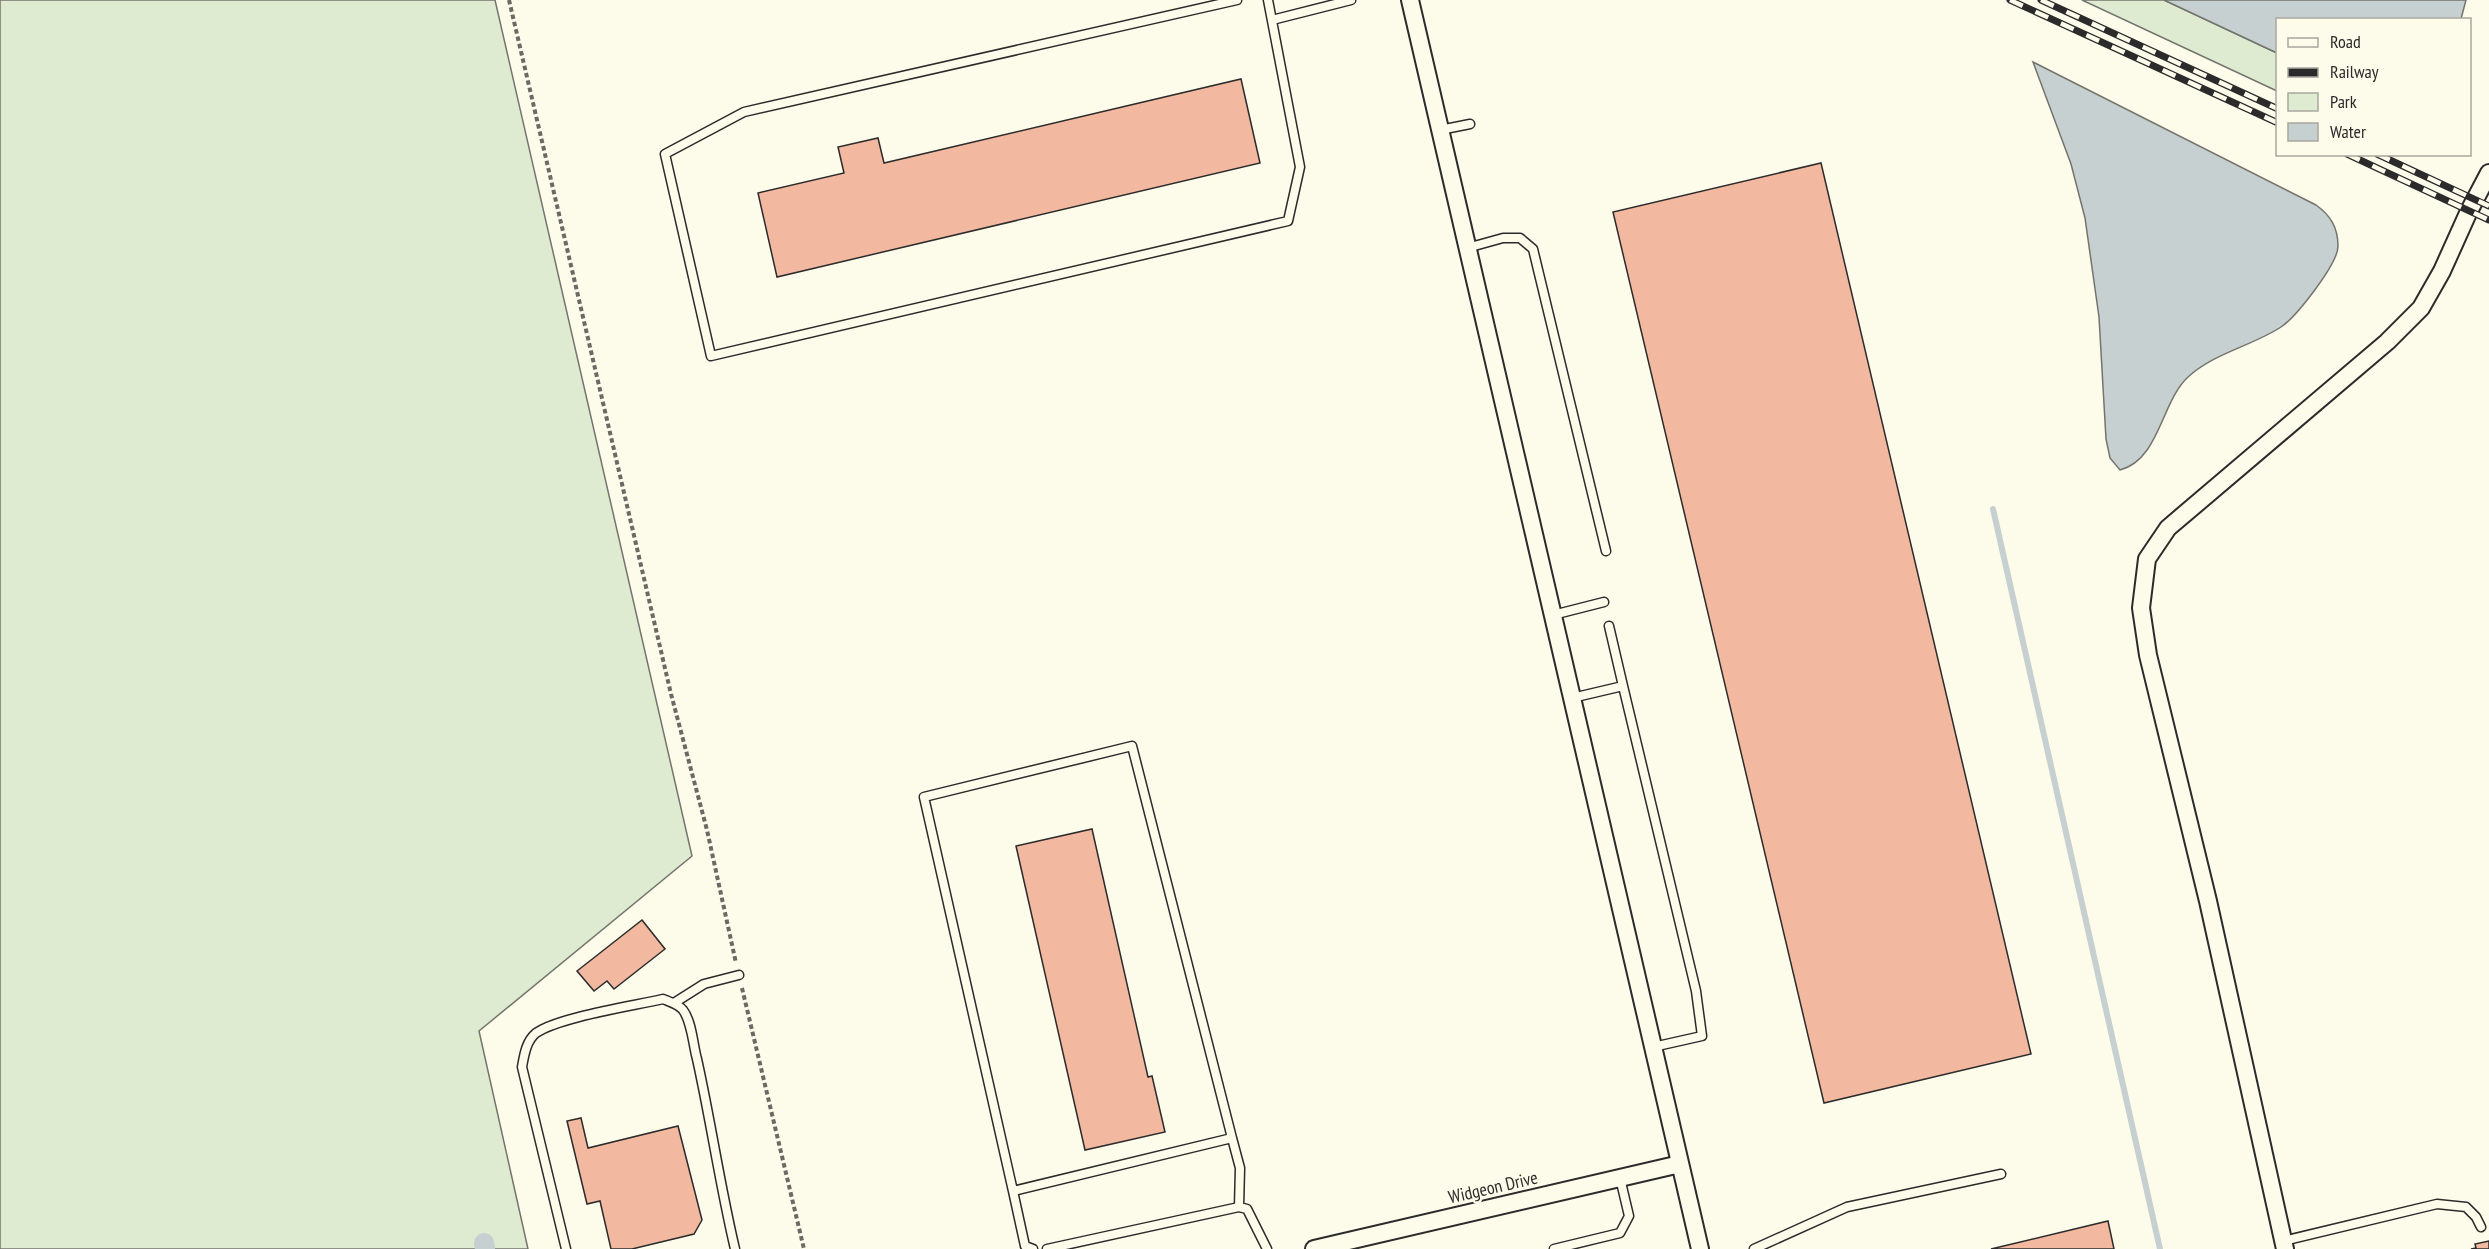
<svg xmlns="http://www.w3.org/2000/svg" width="2489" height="1249" viewBox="0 0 2489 1249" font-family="'PT Sans Narrow',sans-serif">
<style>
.green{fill:#deebd1;stroke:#74746e;stroke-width:1.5}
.water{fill:#c7d0d0;stroke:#74746e;stroke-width:1.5}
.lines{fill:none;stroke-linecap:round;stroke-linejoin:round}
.stream{stroke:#c7d0d0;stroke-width:6}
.canal{stroke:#c7d0d0;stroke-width:20}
.building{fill:#f2b8a0;stroke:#2b2b2b;stroke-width:1.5}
.lane-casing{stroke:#2b2b2b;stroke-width:11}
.street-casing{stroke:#2b2b2b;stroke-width:20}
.path{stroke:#6a6964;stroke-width:4;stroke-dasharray:4.5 3;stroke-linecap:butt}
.lane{stroke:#fdfbea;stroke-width:8}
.street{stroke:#fdfbea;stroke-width:16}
.rail-casing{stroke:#2b2b2b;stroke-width:7}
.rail{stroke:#fdfbea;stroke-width:4.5;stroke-dasharray:14;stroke-linecap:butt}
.labels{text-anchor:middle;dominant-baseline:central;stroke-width:4.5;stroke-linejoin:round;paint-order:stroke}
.street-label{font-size:18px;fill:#2b2b2b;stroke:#fdfbea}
</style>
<rect width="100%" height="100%" fill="#fdfbea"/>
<path class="green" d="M0 0H495L692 856 479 1031 528 1249H0Z
M2082 0H2164L2277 53V91Z"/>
<path class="water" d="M2164 0H2466L2461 19 2278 20 2277 53Z
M2033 62 2316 205C2330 215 2338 227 2338 246 2338 264 2296 317 2281 327 2252 346 2214 353 2188 377 2161 402 2160 459 2120 470L2110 458 2106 439 2099 317 2085 218 2071 164Z"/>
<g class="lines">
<path class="stream" d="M1993 509 2160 1249"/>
<path class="canal" d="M484 1243 485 1249"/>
</g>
<path class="building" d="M1241 79 1260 163 777 277 758 193 844 173 838 147 878 138 884 163Z
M1821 163 2031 1054 1824 1103 1613 212Z
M1092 829 1148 1077 1152 1076 1165 1132 1085 1150 1016 846Z
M642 920 665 949 614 989 607 981 594 991 577 971Z
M581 1118 588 1148 678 1126 702 1220 694 1234 632 1249H611L600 1201 587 1204 567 1121Z
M2108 1221 2114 1249H1991Z
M2489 1241V1249H2471L2476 1248 2475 1244Z"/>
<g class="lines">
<g class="lane-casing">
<path id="lane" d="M1237 0 744 112 665 154 711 356 1288 221 1300 167 1268 0
M1272 20 1351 0
M1440 130 1470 124
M1467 248 1503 238H1520L1533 249 1606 551
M1553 615 1604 602
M1609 626 1623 686
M1572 698 1623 686 1696 991 1702 1036 1653 1047
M674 1003 704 984 739 975
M1013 1191 924 797 1132 746 1232 1138
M2283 1241 2437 1204 2466 1207 2476 1217 2481 1227
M566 1249 522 1067C524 1056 526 1041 536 1033 559 1017 633 1006 663 999 670 1002 678 1004 683 1010 692 1022 693 1045 697 1059 711 1122 720 1186 735 1249
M1033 1249 1025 1246 1013 1191 1232 1138 1240 1168 1239 1207
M1047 1249 1239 1207 1247 1209 1267 1249
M1554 1249 1620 1233 1629 1216 1620 1178
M1754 1249 1847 1207 2001 1174"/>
</g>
<g class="street-casing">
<path id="street" d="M1410 0 1700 1249
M1314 1249 1680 1164
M2285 1249 2208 901 2148 655 2141 608 2147 559 2168 528 2387 342 2421 308 2442 271 2469 211 2489 173"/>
</g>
<path class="path" d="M509 0 671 694 707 830 736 963
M742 988 804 1249"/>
<use href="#lane" class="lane"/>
<use href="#street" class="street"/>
<g class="rail-casing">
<path id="rail" d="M2010 0 2278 123
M2041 0 2278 109
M2347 154 2489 220
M2377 154 2489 206"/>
</g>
<use href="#rail" class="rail"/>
</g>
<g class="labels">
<g class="street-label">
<text transform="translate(1493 1187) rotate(-13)">Widgeon Drive</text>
</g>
</g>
<rect x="2276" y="18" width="195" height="138" fill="#fdfbea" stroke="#a9a89e" stroke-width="1.5"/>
<rect x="2288" y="38" width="30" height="9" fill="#fdfbea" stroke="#a9a89e" stroke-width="1.5"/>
<text x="2330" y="48" font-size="18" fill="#2b2b2b">Road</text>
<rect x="2288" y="68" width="30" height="9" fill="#2b2b2b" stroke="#a9a89e" stroke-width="1.5"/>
<text x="2330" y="78" font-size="18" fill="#2b2b2b">Railway</text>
<rect x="2288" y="93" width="30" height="18" fill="#deebd1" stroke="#a9a89e" stroke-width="1.5"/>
<text x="2330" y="108" font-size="18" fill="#2b2b2b">Park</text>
<rect x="2288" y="123" width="30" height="18" fill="#c7d0d0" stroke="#a9a89e" stroke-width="1.5"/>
<text x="2330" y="138" font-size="18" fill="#2b2b2b">Water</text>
</svg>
